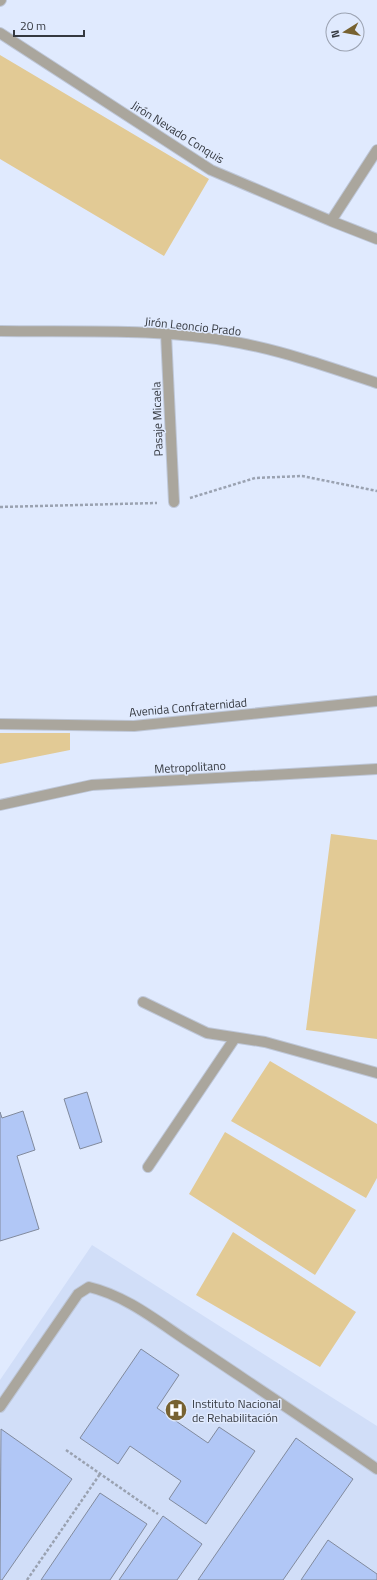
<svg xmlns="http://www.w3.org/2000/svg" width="377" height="1580" viewBox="0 0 377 1580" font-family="'Titillium Web',sans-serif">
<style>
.built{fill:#d1def8}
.green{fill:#e2ca95}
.building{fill:#b1c7f6;stroke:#818a9d}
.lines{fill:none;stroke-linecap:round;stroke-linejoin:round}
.service-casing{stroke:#bec7d8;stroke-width:12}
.minor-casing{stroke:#bec7d8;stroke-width:12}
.tertiary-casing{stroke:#bec7d8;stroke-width:12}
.path{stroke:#9aa2b1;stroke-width:2.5;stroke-dasharray:3 2;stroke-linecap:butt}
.service{stroke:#aaa69d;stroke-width:10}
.minor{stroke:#aaa69d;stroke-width:10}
.tertiary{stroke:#aaa69d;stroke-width:10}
.labels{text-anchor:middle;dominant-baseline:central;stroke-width:3;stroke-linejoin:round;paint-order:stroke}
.street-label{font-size:12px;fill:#353940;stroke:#e0eafe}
.poi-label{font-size:12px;fill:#353940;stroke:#e0eafe;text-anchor:start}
</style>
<rect width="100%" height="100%" fill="#e0eafe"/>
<path class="built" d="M92 1245 377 1426V1580H0V1380Z"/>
<path class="green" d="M0 55 209 179 164 256 0 159Z
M0 733H70V750L0 764Z
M331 834 377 840V1039L306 1030Z
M270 1061 377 1124V1178L366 1198 231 1121Z
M225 1132 356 1210 315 1275 189 1194Z
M233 1232 356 1312 320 1367 196 1295Z"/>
<path class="building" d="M87 1092 102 1142 80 1149 64 1099Z
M23 1111 35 1150 17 1156 39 1229 0 1241V1112L2 1118Z
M141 1349 179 1375 157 1408 208 1443 219 1427 255 1451 206 1524 169 1499 181 1481 130 1446 118 1464 80 1438Z
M1 1429 72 1479 2 1580H0Z
M296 1438 353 1479 283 1580H198Z
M100 1493 147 1524 110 1580H41Z
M163 1516 202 1544 177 1580H119Z
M328 1540 377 1574V1580H301Z"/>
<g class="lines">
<g class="service-casing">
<path id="service" d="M0 805 92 785 377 769
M143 1002 207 1033 265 1042 377 1073
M148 1167 235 1038
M0 1407 78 1294 89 1287C128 1296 162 1325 195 1346 256 1387 317 1427 377 1469"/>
</g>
<g class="minor-casing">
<path id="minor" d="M0 1 1 0
M0 33 211 170 331 221 377 239
M331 221 377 150
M0 331C79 332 162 328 240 343 286 352 332 368 377 383
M166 334 174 502"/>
</g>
<g class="tertiary-casing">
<path id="tertiary" d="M0 724 134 726 377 701"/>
</g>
<path class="path" d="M190 498 255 478 302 476 377 491
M0 507 157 503
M66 1450 158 1514
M27 1580 100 1474"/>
<use href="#service" class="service"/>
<use href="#minor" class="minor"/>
<use href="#tertiary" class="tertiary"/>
</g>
<defs>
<g id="hospital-disc" transform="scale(1.15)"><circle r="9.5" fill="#776231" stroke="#e0eafe"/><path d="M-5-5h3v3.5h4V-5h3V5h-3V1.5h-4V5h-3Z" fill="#fff"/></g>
</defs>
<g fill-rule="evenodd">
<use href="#hospital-disc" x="176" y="1410"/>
</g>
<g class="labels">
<g class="street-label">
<text transform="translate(178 132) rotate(32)">Jirón Nevado Conquis</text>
<text transform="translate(193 326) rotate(6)">Jirón Leoncio Prado</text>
<text transform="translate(157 419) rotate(-92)">Pasaje Micaela</text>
<text transform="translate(188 707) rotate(-5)">Avenida Confraternidad</text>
<text transform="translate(190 767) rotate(-3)">Metropolitano</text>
</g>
<g class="poi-label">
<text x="192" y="1403">Instituto Nacional<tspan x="192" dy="14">de Rehabilitación</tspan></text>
</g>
</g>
<g transform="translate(345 32) rotate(259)"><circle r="19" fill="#e0eafe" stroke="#9ca3b2"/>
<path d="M0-3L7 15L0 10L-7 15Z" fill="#776231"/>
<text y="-6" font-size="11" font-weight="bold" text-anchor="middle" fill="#353940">N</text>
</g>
<path d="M14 30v6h70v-6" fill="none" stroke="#353940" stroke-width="2"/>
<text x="20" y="30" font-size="12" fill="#353940" stroke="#e0eafe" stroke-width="3" paint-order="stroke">20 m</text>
</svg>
